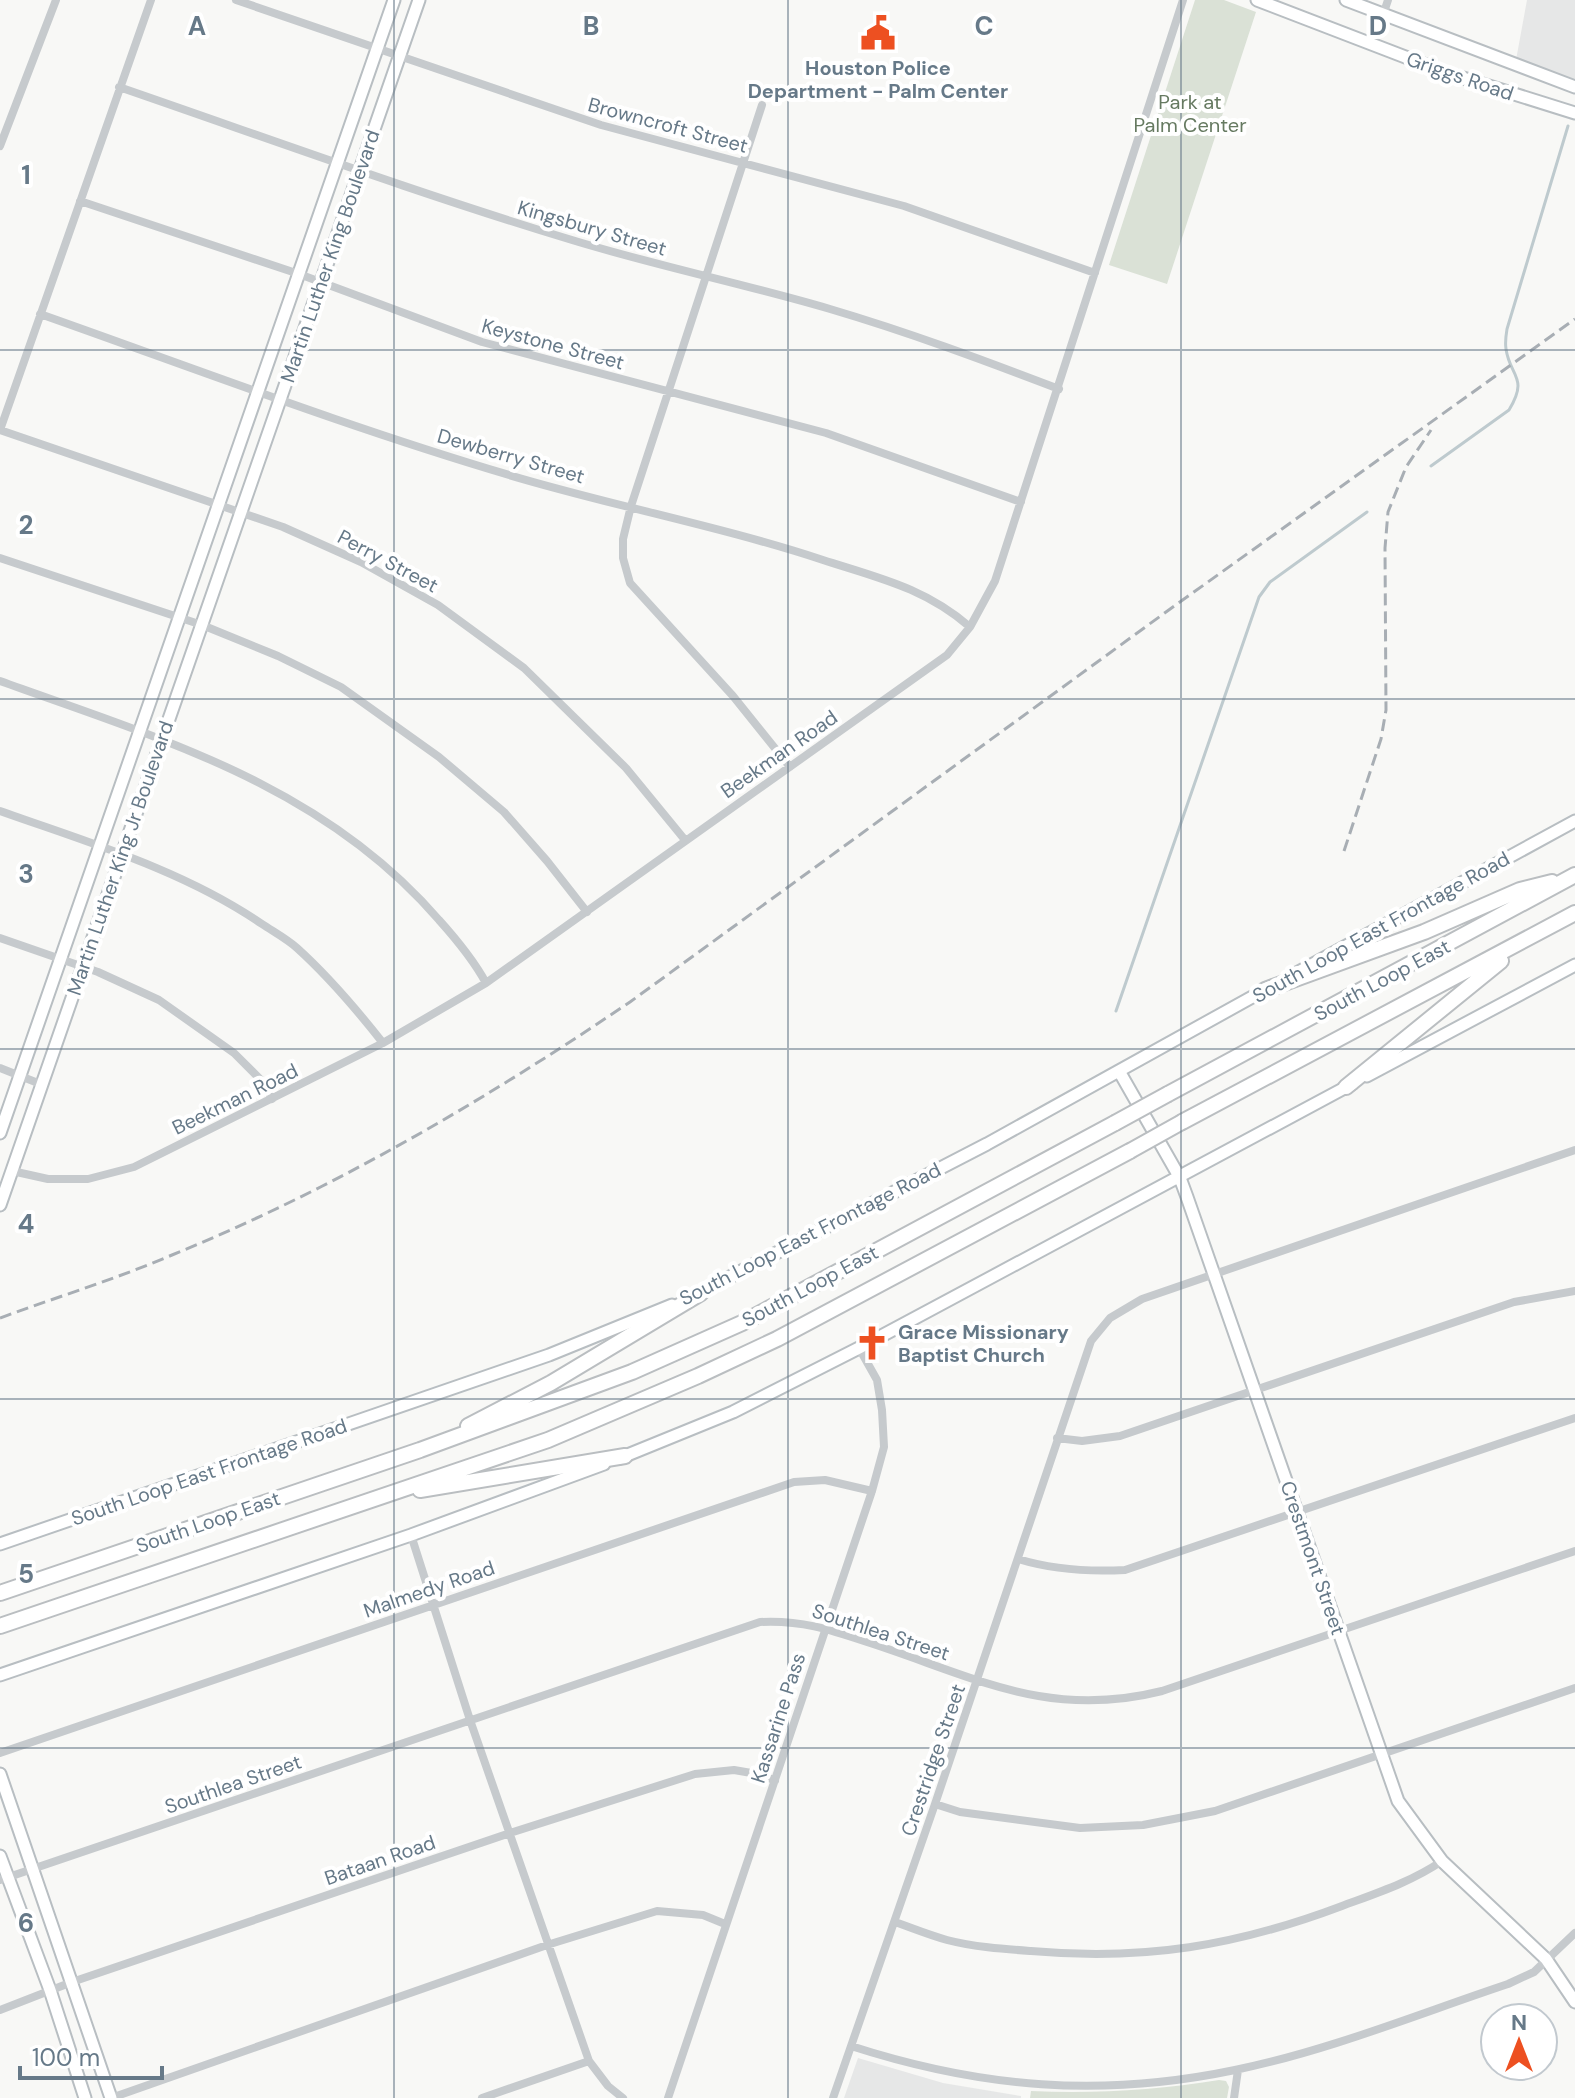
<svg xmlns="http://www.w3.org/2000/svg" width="1575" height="2098" viewBox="0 0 1575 2098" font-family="'DM Sans',sans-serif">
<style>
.built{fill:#e6e7e7}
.green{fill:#dae1d6}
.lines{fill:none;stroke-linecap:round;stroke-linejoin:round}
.stream{stroke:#becace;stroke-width:3}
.secondary-casing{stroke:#b8bec2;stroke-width:15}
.highway-casing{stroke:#babec1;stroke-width:18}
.street{stroke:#c6cacd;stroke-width:8}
.secondary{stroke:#fff;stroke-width:11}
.highway{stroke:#fff;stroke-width:14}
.rail{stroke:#a8aeb4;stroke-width:3;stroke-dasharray:12 6;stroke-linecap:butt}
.highway-bridge-casing{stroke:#babec1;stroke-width:18;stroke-linecap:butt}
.highway-bridge{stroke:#fff;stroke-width:14}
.grid{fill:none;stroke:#667988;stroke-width:2;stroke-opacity:0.55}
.labels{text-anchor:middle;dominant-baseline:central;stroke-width:8;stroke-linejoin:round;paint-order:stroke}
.poi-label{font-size:20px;font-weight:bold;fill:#667988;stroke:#fff}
.street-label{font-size:20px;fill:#667988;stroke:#fff}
.park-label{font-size:20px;fill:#667a61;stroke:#fff}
.grid-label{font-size:26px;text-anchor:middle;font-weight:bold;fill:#667988;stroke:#fff;stroke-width:8;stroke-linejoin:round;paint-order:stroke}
</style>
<rect width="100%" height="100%" fill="#f8f8f6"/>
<path class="built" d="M1527 0H1575V82L1516 60Z
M858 2058 943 2083 1021 2096V2098H844Z"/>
<path class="green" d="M1195 0H1224L1256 12 1167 284 1109 265Z
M1219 2080 1226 2081 1229 2087 1227 2098H1030L1031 2091C1094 2094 1157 2090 1219 2080Z"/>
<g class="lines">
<path class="stream" d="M1431 466 1509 410C1529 377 1510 377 1506 349 1505 343 1506 335 1507 329L1568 126
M1116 1011 1259 597 1270 582 1367 512"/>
<g class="secondary-casing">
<path id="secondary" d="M1257 0 1447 73 1575 113
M1346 0 1575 87
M1291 976 1575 821
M1119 1071 1180 1178 1187 1197 1398 1801 1442 1861 1546 1959 1575 2002
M1367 1076 1575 965
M0 1133 394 0
M0 1205 419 0
M695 1295 987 1144 1272 986
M620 1458 733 1412 859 1348 1352 1084
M0 1544 549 1355 672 1305
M0 1675 411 1535 604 1464
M0 1774 111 2098
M0 1856 50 1990 85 2098"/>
</g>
<g class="highway-casing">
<path id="highway" d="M1265 990 1424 932 1520 890 1552 882
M1346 1087 1501 961
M1168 1094 1575 875
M1182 1122 1575 913
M468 1426 551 1383 701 1293
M420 1490 625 1456
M0 1593 420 1450 632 1372 742 1323 1115 1123
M0 1626 548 1440 698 1376 777 1339 1130 1151"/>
</g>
<path class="street" d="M151 0 0 430 283 527 361 562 438 605 524 668 626 768 685 840
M236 0 601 125 904 206 1095 273
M1383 15 1388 0
M119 87C270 139 420 194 572 240 657 266 745 284 830 309 908 332 983 360 1059 389
M762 105 631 506 623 539V558L630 583 733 696 790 767
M0 146 56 0
M80 201 299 274 482 342 826 433 1021 502
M40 314C196 369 350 428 509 475 613 506 720 526 823 560 879 578 925 588 970 627
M0 558 202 625 278 656 341 687 439 757 504 812 547 861 587 912
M0 681C161 739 323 785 439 920 457 940 473 959 486 983
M0 811C90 843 183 870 262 924 274 932 287 939 297 948 328 976 357 1010 383 1043
M0 938 98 972 159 1000 234 1053 263 1082 272 1099
M0 1068 43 1085
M12 1171 48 1179H88L134 1167 383 1043 486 983 947 655 970 627 995 581 1183 0
M1057 1438 1082 1441 1120 1436 1514 1302 1575 1291
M411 1535 470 1720 589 2061 608 2086 623 2098
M1018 1559C1054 1570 1088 1572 1125 1570L1575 1418
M0 1753 794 1482 825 1480 872 1491
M935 1804 960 1812 1080 1828 1143 1825 1215 1811 1575 1688
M0 1880 760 1622C801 1620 828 1629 867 1642 973 1676 1047 1720 1162 1691L1575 1551
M895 1922C912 1928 929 1935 947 1940 974 1947 1003 1949 1031 1951 1144 1961 1236 1946 1342 1906 1377 1893 1411 1882 1442 1861
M0 2010 72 1982 510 1833 695 1774 734 1770 763 1775 775 1781
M851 2046C981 2088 1101 2098 1235 2070 1328 2051 1418 2014 1508 1984L1534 1972 1575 1933
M111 2098 547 1945 657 1911 703 1915 725 1924
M482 2098 589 2061
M668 2098 872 1491 884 1447 882 1410 877 1380 859 1348
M833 2098 935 1804 1091 1341 1110 1318 1142 1299 1575 1150
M1234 2098 1238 2070"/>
<use href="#secondary" class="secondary"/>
<use href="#highway" class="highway"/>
<path class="rail" d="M1344 851 1381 739 1386 710 1385 548 1388 512 1406 467 1431 430
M0 1318C57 1297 116 1279 172 1255 334 1189 485 1100 630 1002L1166 612 1575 319"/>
<g class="highway-bridge-casing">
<path id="highway-bridge" d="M1115 1123 1168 1094
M1130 1151 1182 1122"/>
</g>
<use href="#highway-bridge" class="highway-bridge"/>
</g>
<path class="grid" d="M394 0V2098M788 0V2098M1181 0V2098M0 350H1575M0 699H1575M0 1049H1575M0 1399H1575M0 1748H1575"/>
<defs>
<g id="civic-bare" transform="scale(2.76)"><path d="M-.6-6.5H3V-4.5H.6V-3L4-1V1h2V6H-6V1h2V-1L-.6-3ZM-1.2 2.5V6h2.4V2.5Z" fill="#ed5021" stroke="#fff" stroke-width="2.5" paint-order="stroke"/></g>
<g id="church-bare" transform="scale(2.76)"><path d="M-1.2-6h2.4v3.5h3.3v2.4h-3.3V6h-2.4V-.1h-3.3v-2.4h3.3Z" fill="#ed5021" stroke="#fff" stroke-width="2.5" paint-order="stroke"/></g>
</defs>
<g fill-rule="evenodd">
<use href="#civic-bare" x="878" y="33"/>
<use href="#church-bare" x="872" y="1343"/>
</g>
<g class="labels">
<g class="poi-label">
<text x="878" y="68">Houston Police<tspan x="878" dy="23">Department - Palm Center</tspan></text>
<text x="898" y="1332" text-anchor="start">Grace Missionary<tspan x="898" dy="23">Baptist Church</tspan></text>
</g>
<g class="street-label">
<text transform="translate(1460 76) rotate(19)">Griggs Road</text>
<text transform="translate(668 125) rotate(15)">Browncroft Street</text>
<text transform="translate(592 228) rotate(16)">Kingsbury Street</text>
<text transform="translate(330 256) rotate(-71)">Martin Luther King Boulevard</text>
<text transform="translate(553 344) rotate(15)">Keystone Street</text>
<text transform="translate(511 456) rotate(16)">Dewberry Street</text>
<text transform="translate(388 561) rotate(28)">Perry Street</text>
<text transform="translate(779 754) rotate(-35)">Beekman Road</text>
<text transform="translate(120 858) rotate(-71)">Martin Luther King Jr Boulevard</text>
<text transform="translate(1381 927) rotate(-29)">South Loop East Frontage Road</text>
<text transform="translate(1382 980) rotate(-28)">South Loop East</text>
<text transform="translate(235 1099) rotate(-26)">Beekman Road</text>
<text transform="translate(810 1234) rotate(-27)">South Loop East Frontage Road</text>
<text transform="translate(810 1286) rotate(-28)">South Loop East</text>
<text transform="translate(209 1472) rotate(-19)">South Loop East Frontage Road</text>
<text transform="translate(208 1522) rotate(-19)">South Loop East</text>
<text transform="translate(1313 1558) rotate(71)">Crestmont Street</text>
<text transform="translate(429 1589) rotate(-19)">Malmedy Road</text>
<text transform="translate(881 1632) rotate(18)">Southlea Street</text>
<text transform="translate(778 1718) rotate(-72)">Kassarine Pass</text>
<text transform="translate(933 1760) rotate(-71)">Crestridge Street</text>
<text transform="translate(233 1784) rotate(-19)">Southlea Street</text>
<text transform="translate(380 1860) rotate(-19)">Bataan Road</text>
</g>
<g class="park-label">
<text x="1190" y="102">Park at<tspan x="1190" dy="23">Palm Center</tspan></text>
</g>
</g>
<g class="grid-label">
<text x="197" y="35">A</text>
<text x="591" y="35">B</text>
<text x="984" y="35">C</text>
<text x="1378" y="35">D</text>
<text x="26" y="184">1</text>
<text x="26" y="534">2</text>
<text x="26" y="883">3</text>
<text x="26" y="1233">4</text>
<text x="26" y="1583">5</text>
<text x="26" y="1932">6</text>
</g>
<g transform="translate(1519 2042)"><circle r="38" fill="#ffffff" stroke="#c2c9cf" stroke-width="2"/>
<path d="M0-6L14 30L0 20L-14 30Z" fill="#ed5021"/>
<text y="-12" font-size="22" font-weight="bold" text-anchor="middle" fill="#667988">N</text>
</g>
<path d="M20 2066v12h142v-12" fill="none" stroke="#667988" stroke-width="4"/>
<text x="32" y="2066" font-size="24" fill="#667988" stroke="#ffffff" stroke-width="6" paint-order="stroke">100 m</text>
</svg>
